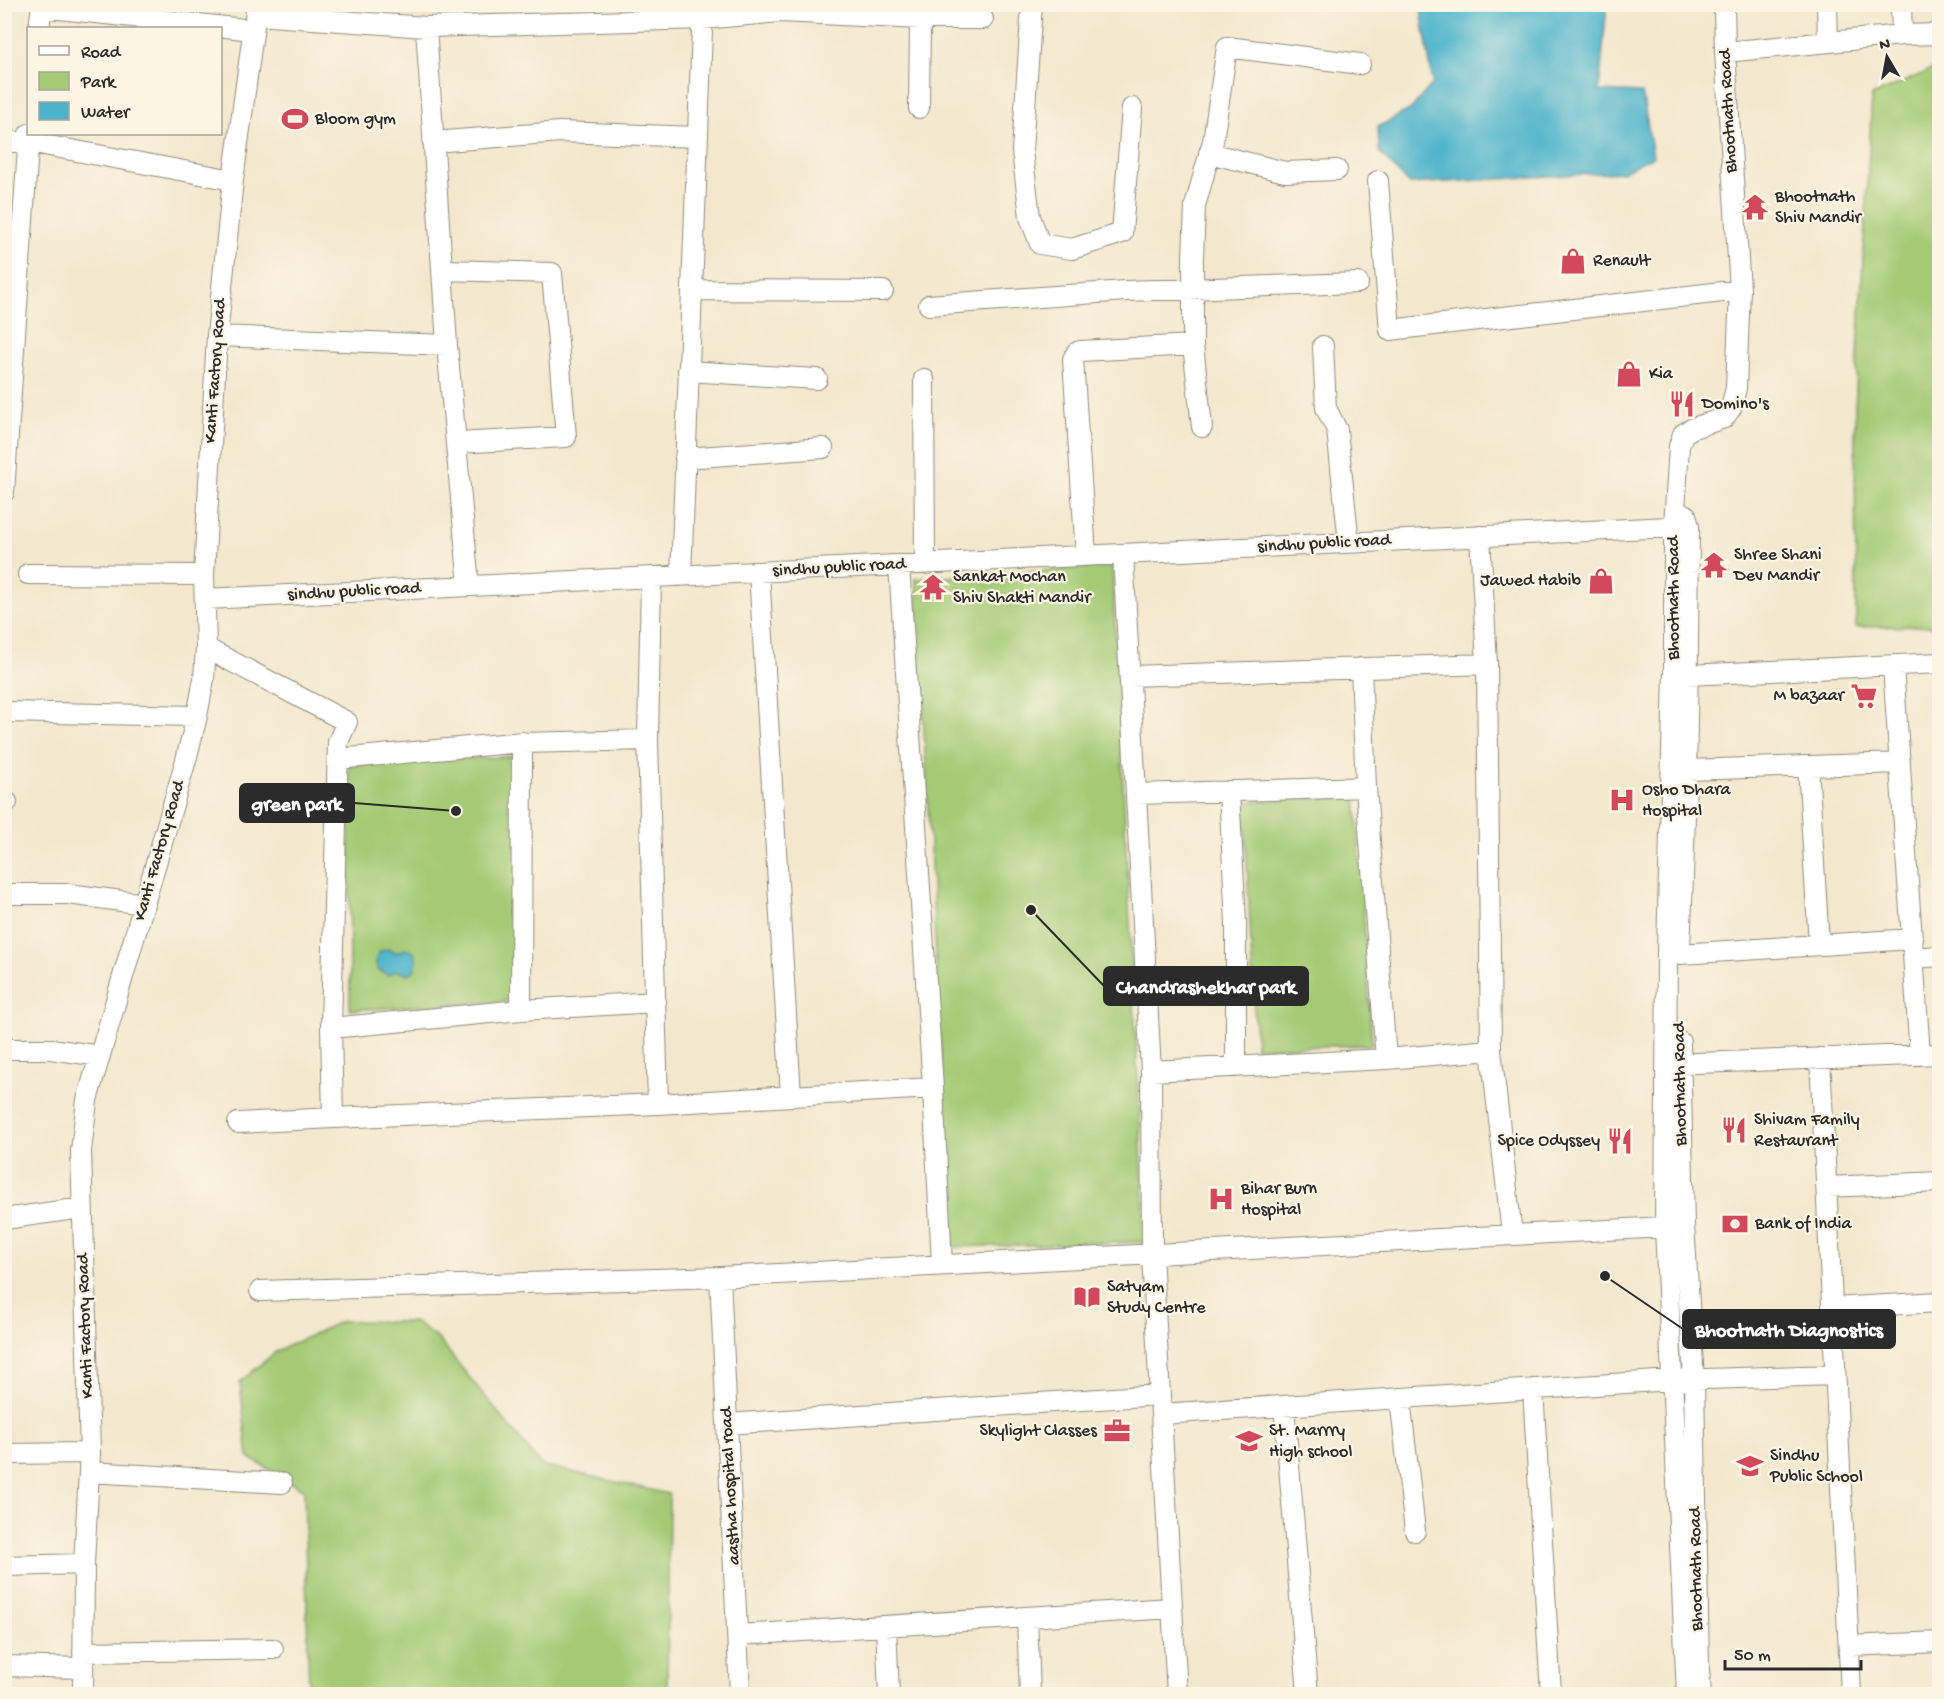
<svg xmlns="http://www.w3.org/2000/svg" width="1944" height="1699" viewBox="0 0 1944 1699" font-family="'Gochi Hand',sans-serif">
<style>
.green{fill:#a4ca75;stroke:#687a50;stroke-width:1.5}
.water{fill:#4cb3cb;stroke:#3c6f7b;stroke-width:1.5}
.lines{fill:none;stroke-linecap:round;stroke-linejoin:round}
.minor-casing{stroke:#8e8a7c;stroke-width:22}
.minor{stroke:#fff;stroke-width:20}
.labels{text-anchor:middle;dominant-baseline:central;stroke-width:4.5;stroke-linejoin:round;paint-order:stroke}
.street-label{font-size:18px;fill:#2b2b2b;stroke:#fcf5e5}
.poi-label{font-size:18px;fill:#2b2b2b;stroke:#fcf5e5;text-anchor:start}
.leader{fill:none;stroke:#2b2b2b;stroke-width:2}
.callout-dot{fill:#2b2b2b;stroke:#fcf5e5;stroke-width:2}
.callout{fill:#2b2b2b;stroke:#2b2b2b;stroke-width:2}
.callout-label{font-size:20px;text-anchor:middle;font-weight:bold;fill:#fff}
</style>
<rect width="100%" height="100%" fill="#fcf5e5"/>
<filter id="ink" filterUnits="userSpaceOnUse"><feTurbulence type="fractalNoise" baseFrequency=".0167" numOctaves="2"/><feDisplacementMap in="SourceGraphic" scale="12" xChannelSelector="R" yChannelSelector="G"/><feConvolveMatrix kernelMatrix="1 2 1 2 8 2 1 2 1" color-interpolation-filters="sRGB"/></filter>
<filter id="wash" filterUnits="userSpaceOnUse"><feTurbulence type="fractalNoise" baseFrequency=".008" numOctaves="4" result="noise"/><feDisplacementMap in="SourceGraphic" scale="24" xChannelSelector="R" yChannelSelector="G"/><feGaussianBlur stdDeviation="1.35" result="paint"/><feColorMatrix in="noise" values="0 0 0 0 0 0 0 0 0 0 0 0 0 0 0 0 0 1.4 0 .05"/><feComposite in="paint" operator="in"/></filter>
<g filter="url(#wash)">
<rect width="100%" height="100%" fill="#f2e8cd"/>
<path class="green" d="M1935 68 1940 69 1939 626 1856 627 1855 407 1872 96Z
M1112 566 1146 1242 951 1247 916 579Z
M519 756 520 1001 350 1010 349 765Z
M1356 796 1372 1045 1256 1048 1244 802Z
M342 1321 414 1322 438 1339 541 1465 669 1494 667 1694H309L304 1490 248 1457 240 1382 277 1351Z"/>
<path class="water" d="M1420 5H1607L1599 91 1642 93 1653 156 1622 172 1409 184 1379 152 1378 127 1411 109 1433 83Z
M389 949 395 953 405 949 414 952 417 961 414 971 409 974 396 971 388 975 378 970C373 958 376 951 389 949Z"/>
</g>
<g filter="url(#ink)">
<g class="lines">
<g class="minor-casing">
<path id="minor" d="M1032 4 1022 151 1030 217 1040 244 1072 249 1122 233 1132 108
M1827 4 1828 42
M1901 4 1902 35
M41 7 253 30
M256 15 426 27 702 19 781 12 920 19 919 108
M920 19H983
M426 27 447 345 469 586
M39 28 42 4
M1725 52 1902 35 1940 34
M4 142H28L233 180
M433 142 560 132 698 137
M1209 153 1285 172 1337 170
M1378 181 1390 330 1740 290
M443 270 552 273 566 437 456 443
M692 290 883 291
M929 305 1125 291 1358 283
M217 336 447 345
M1323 346 1326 408 1337 430 1349 543
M688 371 817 379
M924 379 925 564
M1202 427 1193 345V258L1195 206 1213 141 1227 47 1360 64
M685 458 823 448
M4 492 29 134
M1480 536 1487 664 1491 1050 1512 1234
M1123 554 1151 1071 1152 1255 1177 1694
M1086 556 1073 359 1077 352 1080 351 1193 345
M899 565 933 1088 942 1264
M28 574 204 575
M681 576 703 4
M651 577 648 740 658 1104 791 1096 759 572
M205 599 1689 526
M206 648 347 722 338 742 331 1028 333 1118 658 1104
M1893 666 1920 1055
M1361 668 1366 787
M1676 671 1688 675 1940 663
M1130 676 1487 664
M4 712 197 716
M522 743 648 740
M338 759 522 742 521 1010 656 1002
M1808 766 1819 945
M1687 770 1900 763
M1229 791 1236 923V1067
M1136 794 1366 787 1386 1059 1151 1071
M4 802H7
M4 894H68L145 904
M1680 947C1687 806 1688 666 1689 526L1686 515
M1680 954 1913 939
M1914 958 1940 956
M331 1028 521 1010
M1680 1042 1684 1225 1694 1380 1699 1671 1701 1694
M4 1049H51L100 1056
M1820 1058 1851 1694
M1386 1059 1491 1050
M1669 1064 1940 1054
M791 1096 933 1088
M238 1123 333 1118
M1827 1187 1940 1182
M4 1219 82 1208
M720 1277 740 1694
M260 1291 720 1277 1665 1227 1684 1225
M1832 1308 1940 1302
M1533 1389 1551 1694
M1400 1398 1415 1531
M1284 1406 1308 1694
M1161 1414 1672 1380 1835 1375
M727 1424 1159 1395
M4 1454 90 1453
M89 1472 282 1483
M4 1566 84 1564
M1027 1617 1030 1694
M886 1626 889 1694
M738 1635 1172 1608
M1849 1646 1940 1642
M83 1652 273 1649
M4 1666 83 1668
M83 1694 84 1564 90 1453 81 1151 87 1100 186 760 197 716 204 679 206 648 204 575 217 336 233 180 257 4
M1687 1694 1665 1227 1667 953 1674 670V527L1679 446 1683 434 1693 428 1724 418 1731 408 1736 388 1740 290 1725 52 1724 4"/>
</g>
<use href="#minor" class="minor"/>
</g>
</g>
<defs>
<g id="stadium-bare" transform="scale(2.07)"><path d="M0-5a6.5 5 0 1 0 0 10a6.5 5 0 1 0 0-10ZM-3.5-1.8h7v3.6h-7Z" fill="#d1495b" stroke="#fcf5e5" stroke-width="2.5" paint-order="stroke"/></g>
<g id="temple-bare" transform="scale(2.07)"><path d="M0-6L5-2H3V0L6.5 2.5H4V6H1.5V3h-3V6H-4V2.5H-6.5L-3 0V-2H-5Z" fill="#d1495b" stroke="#fcf5e5" stroke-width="2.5" paint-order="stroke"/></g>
<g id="shop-bare" transform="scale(2.07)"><path d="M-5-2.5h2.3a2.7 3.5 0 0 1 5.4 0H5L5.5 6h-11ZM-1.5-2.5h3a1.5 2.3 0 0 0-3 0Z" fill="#d1495b" stroke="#fcf5e5" stroke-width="2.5" paint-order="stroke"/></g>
<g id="restaurant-bare" transform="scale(2.07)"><path d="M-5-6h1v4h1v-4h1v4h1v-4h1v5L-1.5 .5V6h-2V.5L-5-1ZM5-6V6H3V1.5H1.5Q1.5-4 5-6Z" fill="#d1495b" stroke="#fcf5e5" stroke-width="2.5" paint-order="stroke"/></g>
<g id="supermarket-bare" transform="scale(2.07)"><path d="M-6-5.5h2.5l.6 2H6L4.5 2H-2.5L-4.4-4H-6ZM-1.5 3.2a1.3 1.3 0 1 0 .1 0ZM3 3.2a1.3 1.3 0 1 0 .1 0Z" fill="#d1495b" stroke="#fcf5e5" stroke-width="2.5" paint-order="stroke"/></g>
<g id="hospital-bare" transform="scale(2.07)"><path d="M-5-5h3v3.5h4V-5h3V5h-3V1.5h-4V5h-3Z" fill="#d1495b" stroke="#fcf5e5" stroke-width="2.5" paint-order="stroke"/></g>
<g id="bank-bare" transform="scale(2.07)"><path d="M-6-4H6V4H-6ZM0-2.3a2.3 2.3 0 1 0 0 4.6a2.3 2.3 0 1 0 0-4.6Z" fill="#d1495b" stroke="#fcf5e5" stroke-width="2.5" paint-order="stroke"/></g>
<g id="library-bare" transform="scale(2.07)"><path d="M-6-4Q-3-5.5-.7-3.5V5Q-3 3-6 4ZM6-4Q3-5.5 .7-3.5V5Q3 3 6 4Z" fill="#d1495b" stroke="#fcf5e5" stroke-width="2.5" paint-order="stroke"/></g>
<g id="office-bare" transform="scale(2.07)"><path d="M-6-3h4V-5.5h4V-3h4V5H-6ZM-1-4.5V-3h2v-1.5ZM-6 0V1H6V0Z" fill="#d1495b" stroke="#fcf5e5" stroke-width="2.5" paint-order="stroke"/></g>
<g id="school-bare" transform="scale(2.07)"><path d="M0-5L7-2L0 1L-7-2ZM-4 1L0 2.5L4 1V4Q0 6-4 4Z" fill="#d1495b" stroke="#fcf5e5" stroke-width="2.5" paint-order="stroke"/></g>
</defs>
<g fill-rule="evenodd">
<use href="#stadium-bare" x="295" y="119"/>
<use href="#temple-bare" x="1755" y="207"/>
<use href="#shop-bare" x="1573" y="261"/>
<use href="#shop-bare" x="1629" y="374"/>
<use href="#restaurant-bare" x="1682" y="404"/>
<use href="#temple-bare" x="1714" y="565"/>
<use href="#shop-bare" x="1601" y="581"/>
<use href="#temple-bare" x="933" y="587"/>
<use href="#supermarket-bare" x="1864" y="696"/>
<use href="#hospital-bare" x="1622" y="800"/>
<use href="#restaurant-bare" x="1734" y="1130"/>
<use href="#restaurant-bare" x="1620" y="1141"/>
<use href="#hospital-bare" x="1221" y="1199"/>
<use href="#bank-bare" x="1735" y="1224"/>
<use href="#library-bare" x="1087" y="1297"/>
<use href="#office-bare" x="1117" y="1431"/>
<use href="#school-bare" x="1249" y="1441"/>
<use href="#school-bare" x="1750" y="1466"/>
</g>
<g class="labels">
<g class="street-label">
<text transform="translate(1729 111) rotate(-93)">Bhootnath Road</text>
<text transform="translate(216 371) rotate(-86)">Kanti Factory Road</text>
<text transform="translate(1324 544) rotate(-3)">sindhu public road</text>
<text transform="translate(839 568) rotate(-3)">sindhu public road</text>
<text transform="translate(354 592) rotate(-3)">sindhu public road</text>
<text transform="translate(1674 598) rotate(-90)">Bhootnath Road</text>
<text transform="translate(160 851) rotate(-74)">Kanti Factory Road</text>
<text transform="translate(1681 1084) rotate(-91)">Bhootnath Road</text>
<text transform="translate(86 1326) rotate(-92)">Kanti Factory Road</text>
<text transform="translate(731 1486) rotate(-93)">aastha hospital road</text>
<text transform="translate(1697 1569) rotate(-91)">Bhootnath Road</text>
</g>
<g class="poi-label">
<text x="315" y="119">Bloom gym</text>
<text x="1775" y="197">Bhootnath<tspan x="1775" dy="21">Shiv Mandir</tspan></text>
<text x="1593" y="261">Renault</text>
<text x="1649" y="374">Kia</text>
<text x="1702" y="404">Domino's</text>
<text x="1734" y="555">Shree Shani<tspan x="1734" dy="21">Dev Mandir</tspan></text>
<text x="953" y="577">Sankat Mochan<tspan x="953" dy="21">Shiv Shakti Mandir</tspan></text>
<text x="1581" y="581" text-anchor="end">Jawed Habib</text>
<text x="1844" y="696" text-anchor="end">M bazaar</text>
<text x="1642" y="790">Osho Dhara<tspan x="1642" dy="21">Hospital</tspan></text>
<text x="1754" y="1120">Shivam Family<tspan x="1754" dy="21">Restaurant</tspan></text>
<text x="1600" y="1141" text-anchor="end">Spice Odyssey</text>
<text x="1241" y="1189">Bihar Burn<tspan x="1241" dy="21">Hospital</tspan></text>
<text x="1755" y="1224">Bank of India</text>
<text x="1107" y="1287">Satyam<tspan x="1107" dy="21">Study Centre</tspan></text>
<text x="1097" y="1431" text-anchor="end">Skylight Classes</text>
<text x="1269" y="1431">St. Marrry<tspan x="1269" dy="21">High school</tspan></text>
<text x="1770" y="1456">Sindhu<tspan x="1770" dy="21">Public School</tspan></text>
</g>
</g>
<path class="leader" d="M456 811L354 803M1031 910L1104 986M1605 1276L1683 1329"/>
<g class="callout-dot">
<circle cx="456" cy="811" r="6"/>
<circle cx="1031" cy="910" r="6"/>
<circle cx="1605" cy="1276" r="6"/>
</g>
<g class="callout">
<rect x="240" y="784" width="114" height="38" rx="6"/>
<rect x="1104" y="967" width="204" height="38" rx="6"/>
<rect x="1683" y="1310" width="212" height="38" rx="6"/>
</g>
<g class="callout-label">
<text x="297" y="810">green park</text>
<text x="1206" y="993">Chandrashekhar park</text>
<text x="1789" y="1336">Bhootnath Diagnostics</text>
</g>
<rect width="1944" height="1699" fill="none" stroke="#fcf5e5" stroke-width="24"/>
<rect x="27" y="27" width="195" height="108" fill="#fcf5e5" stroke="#a8a49b" stroke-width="1.5"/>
<rect x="39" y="46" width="30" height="9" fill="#ffffff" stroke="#a8a49b" stroke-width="1.5"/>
<text x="81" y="57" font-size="18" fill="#2b2b2b">Road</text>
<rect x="39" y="72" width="30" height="18" fill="#a4ca75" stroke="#a8a49b" stroke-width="1.5"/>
<text x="81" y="87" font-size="18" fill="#2b2b2b">Park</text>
<rect x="39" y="102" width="30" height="18" fill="#4cb3cb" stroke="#a8a49b" stroke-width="1.5"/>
<text x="81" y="117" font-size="18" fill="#2b2b2b">Water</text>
<g transform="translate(1887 57) rotate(350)" stroke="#fcf5e5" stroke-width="4.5" paint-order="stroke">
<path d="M0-4.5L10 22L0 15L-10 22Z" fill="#2b2b2b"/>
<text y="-9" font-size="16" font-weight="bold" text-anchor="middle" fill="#2b2b2b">N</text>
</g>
<path d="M1725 1660v9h136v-9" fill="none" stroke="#2b2b2b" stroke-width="3"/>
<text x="1734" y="1660" font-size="18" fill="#2b2b2b" stroke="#fcf5e5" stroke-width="4.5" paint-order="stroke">50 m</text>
</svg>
